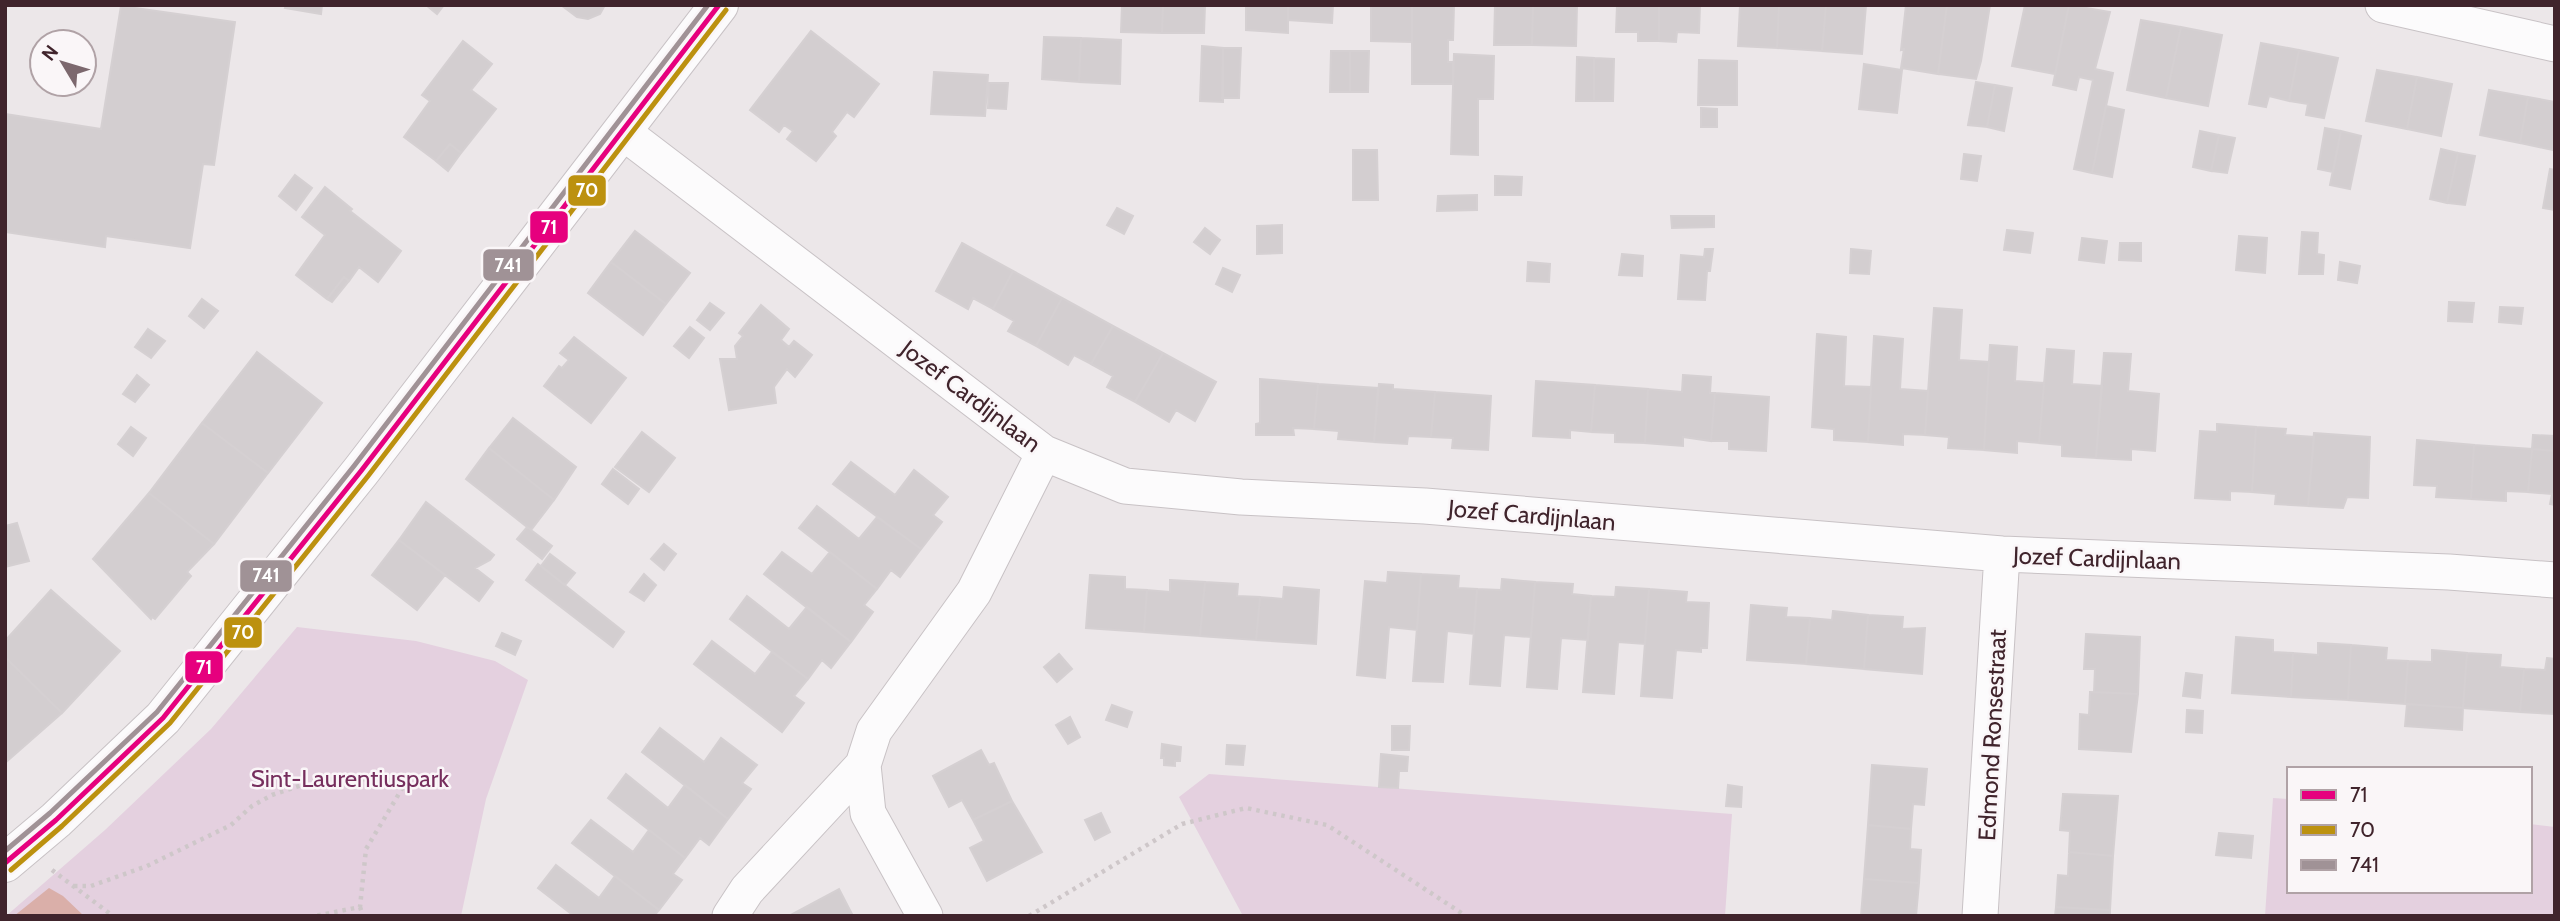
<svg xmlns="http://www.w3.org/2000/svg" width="2560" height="921" viewBox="0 0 2560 921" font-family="Cabin,sans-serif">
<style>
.green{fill:#e4d0df}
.water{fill:#daafa9}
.building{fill:#d3ced0;stroke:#d5d0d2;stroke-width:2}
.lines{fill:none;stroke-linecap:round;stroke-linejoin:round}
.minor-casing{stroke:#c8c2c5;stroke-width:37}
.tertiary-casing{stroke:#c8c2c5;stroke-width:40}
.path{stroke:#cec7c9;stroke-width:4.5;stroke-dasharray:3.5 5;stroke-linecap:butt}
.minor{stroke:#fcfbfc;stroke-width:35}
.tertiary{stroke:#fcfbfc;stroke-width:38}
.bus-1-casing{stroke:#faf6f8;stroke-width:10}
.bus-2-casing{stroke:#faf6f8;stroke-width:10}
.bus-3-casing{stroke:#faf6f8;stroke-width:10}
.bus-1{stroke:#e6007e;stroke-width:5}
.bus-2{stroke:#bc910f;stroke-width:5}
.bus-3{stroke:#a09296;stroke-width:5}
.labels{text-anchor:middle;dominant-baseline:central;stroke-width:5;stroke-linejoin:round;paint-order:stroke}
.street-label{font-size:24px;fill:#40242c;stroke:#faf6f8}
.park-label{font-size:24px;fill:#762e5d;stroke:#faf6f8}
.line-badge{stroke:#faf6f8;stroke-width:2.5}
.badge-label{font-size:19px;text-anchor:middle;font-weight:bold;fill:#fff}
</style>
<rect width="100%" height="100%" fill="#ece7e9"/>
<path class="green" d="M297 627 416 641 495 661 528 680 486 799 461 916H6L105 830 211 729Z
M1209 774 1732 814 1725 916H1243L1179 797Z
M2273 798 2289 799V891H2530V824L2555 827V916H2265Z"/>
<path class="water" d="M49 888 63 896 84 916H14Z"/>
<path class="building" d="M286 5H322L321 14 285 8Z
M426 5H444L437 14Z
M561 5H605L600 14 588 19 577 17Z
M1122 5H1163L1162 33 1121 32Z
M1163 5H1205L1204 33H1162Z
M1246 5H1288V33L1246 30Z
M1288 5H1333L1332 23 1288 20Z
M1371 5H1412V42L1371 41Z
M1412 5H1454L1453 40H1448V62H1453V84H1412Z
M1495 5H1533L1532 45H1494Z
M1533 5H1577L1576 46 1532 45Z
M1617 5H1659V41H1638V32H1616Z
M1659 5H1700L1699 33 1677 32 1676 42 1659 41Z
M1740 5H1779L1777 48 1738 46Z
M1779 5H1826L1822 51 1777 48Z
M1826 5H1866L1862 54 1822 51Z
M1906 5H1947L1938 74 1901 68 1904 49 1901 50Z
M1947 5H1990L1981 61 1976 79 1938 74Z
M2025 5H2069L2055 74 2012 66Z
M2069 5 2110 12 2095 69 2113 73 2092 173 2074 169 2093 80 2079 77 2076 90 2053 85Z
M121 6 235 22 214 165 203 164 190 248 106 236 105 247 5 232V114L101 129Z
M2141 20 2181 27 2166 98 2127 90Z
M2181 27 2222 35 2208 106 2166 98Z
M811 31 879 84 854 117 847 112 832 132 836 136 816 161 787 139 793 131 784 125 779 132 750 110Z
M1044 37 1081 38 1079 82 1042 79Z
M1081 38 1121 40 1120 84 1079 82Z
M463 41 492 64 471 90 496 109 461 153 450 144 436 161 404 137 430 101 422 95Z
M2261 43 2299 50 2289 101 2269 96 2266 107 2249 104Z
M1202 46 1223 48V102L1200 101Z
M1223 48H1241L1239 98H1222Z
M2299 50 2338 58 2324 118 2306 115 2308 104 2289 101Z
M1331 51H1350V92H1330Z
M1350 51H1369L1368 92H1350Z
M1454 54 1494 56 1493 99H1478V155L1451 154Z
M1577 57 1594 58V101H1576Z
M1594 58 1614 59 1613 101H1594Z
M1699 60 1737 61V105H1698Z
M1864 64 1902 70 1897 113 1859 109Z
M2377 70 2417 77 2407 129 2366 121Z
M934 72 988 75 985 116 931 114Z
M2417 77 2452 84 2441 136 2407 129Z
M1976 82 1995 85 1987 127 1968 125Z
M989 83H1008L1006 109 988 108Z
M1995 85 2012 88 2004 131 1987 127Z
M2489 90 2528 97 2520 143 2480 135Z
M2528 97 2555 102 2553 150 2520 143Z
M2106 106 2124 110 2112 177 2092 173Z
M1701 108 1717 109V127H1701Z
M2325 128 2341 131 2333 172 2318 169Z
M2200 131 2219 135 2211 171 2193 167Z
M2341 131 2361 136 2350 189 2330 185Z
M2219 135 2235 138 2227 173 2211 171Z
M450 144 461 153 448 171 436 161Z
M2441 149 2458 153 2447 203 2430 199Z
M1353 150H1377L1378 200H1353Z
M2458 153 2475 156 2465 205 2447 203Z
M1964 154 1981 156 1977 181 1961 179Z
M2550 169 2555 170V210L2543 208Z
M295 175 312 188 296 210 279 196Z
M1495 176 1522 177 1521 195H1495Z
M325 187 352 209 350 211 401 251 378 282 359 267 349 281 344 277 327 299 296 275 325 235 302 217Z
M1477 195V210L1437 211 1438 196Z
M1117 208 1133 216 1124 234 1107 225Z
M1671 216H1714V227L1672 228Z
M1282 225V253L1257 254V226Z
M1205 228 1220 240 1210 254 1194 242Z
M2007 230 2033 233 2030 253 2004 250Z
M635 231 690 273 666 304 611 262Z
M2302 232 2318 233 2317 254 2324 255 2323 274H2299Z
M2239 236 2267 238 2265 273 2236 270Z
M2082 238 2107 241 2104 263 2079 260Z
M962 243 1013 271 993 309 973 298 968 309 936 291Z
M2120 243H2141V261L2119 260Z
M1705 249H1713L1710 271H1707L1705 300 1678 299 1681 255 1704 257Z
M1851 249 1871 251 1869 274 1850 273Z
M1622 254 1643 256 1642 276 1619 275Z
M611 262 666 304 643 335 588 293Z
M1528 262 1550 264 1549 282 1527 281Z
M2340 262 2360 266 2357 283 2338 280Z
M1223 268 1240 275 1232 292 1216 284Z
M1013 271 1062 298 1036 346 1008 331 1014 321 993 309Z
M344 277 349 281 332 302 327 299Z
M1062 298 1113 326 1091 364 1074 355 1068 365 1036 346Z
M202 299 218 311 204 328 189 316Z
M2449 302 2474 303 2472 322 2448 321Z
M710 303 724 313 710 330 697 320Z
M761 305 789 329 781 340 789 347 794 341 812 355 795 377 787 369 774 387 776 403 729 410 720 359H737L735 346 743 336 739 333Z
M2500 307 2523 308 2521 324 2499 322Z
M1934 308 1962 310 1959 360 1989 362 1984 450 1948 448 1949 437 1925 435Z
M1113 326 1163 353 1135 402 1107 387 1113 376 1091 364Z
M690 327 704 338 689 358 674 346Z
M148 329 165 341 151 358 135 347Z
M1817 334 1846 337 1844 386 1871 387 1868 442 1834 440V429L1812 427Z
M1874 336 1903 339 1900 389 1928 391 1925 435 1903 434V445L1868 442Z
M574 337 626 378 591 423 544 386 559 366 562 368 569 360 560 353Z
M1990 345 2017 347 2015 381 2044 383 2039 443 2017 441V453L1984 450Z
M2047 349 2074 351 2072 384 2102 386 2096 458 2062 456V445L2039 443Z
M257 352 322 403 268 473 202 423Z
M1163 353 1216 382 1195 421 1176 410 1169 422 1135 402Z
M2104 353 2131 354 2128 391 2159 394 2155 451 2131 449V460L2096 458Z
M137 375 149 385 135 402 123 394Z
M1683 375 1711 377 1710 393H1715L1711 441 1683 437V446L1645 443 1648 389 1682 392Z
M1260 379 1318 384 1314 429 1293 428 1294 435H1256V424L1260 423Z
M1536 381 1595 385 1591 432 1570 430V438L1533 436Z
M1318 384 1378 388 1374 442 1338 439 1339 431 1314 429Z
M1379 384 1393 385V389L1435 392 1431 437 1408 436 1407 444 1374 442Z
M1595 385 1648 389 1645 443 1615 442V433L1591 432Z
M1435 392 1491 396 1488 450 1452 448 1453 438 1431 437Z
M1715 393 1769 397 1766 451 1729 449V441H1711Z
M513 418 576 467 554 500 489 448Z
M202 423 268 473 214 544 149 493Z
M2217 424 2256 427 2252 492 2230 491V500L2195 498 2200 431 2217 432Z
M131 427 146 438 133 456 118 444Z
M2256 427 2286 429 2285 435 2314 437 2308 506 2275 504 2276 494 2252 492Z
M642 432 675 458 649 492 615 467Z
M2314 433 2370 437 2368 498 2347 497 2343 508 2308 506Z
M2533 435 2555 436V451L2532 449Z
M2417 440 2474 445 2471 499 2436 497 2437 486 2414 485Z
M2474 445 2532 449 2528 492 2506 491V501L2471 499Z
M489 448 554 500 531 530 466 479Z
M2532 449 2555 451V505L2550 504 2552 494 2528 492Z
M851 462 895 495 914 470 948 497 933 515 942 522 921 549 833 484Z
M613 469 639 489 628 504 602 484Z
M149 493 214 544 187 572 191 576 155 619 152 617 151 619 93 559Z
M426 502 494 555 490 560 475 568 493 582 479 601 399 540Z
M817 506 859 539 877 517 921 549 900 577 891 570 877 589 799 528Z
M17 523 29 561 5 567V526Z
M527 527 552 546 542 559 517 539Z
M399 540 445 575 417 610 372 575Z
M664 544 676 554 664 570 651 559Z
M782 552 812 574 830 552 877 589 864 605 873 612 851 642 764 574Z
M550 554 575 573 565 585 541 566Z
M538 564 624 632 613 647 526 580Z
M1388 572 1421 574 1417 630 1389 627 1385 678 1357 675 1365 581 1387 583Z
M644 574 656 585 644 601 630 592Z
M1421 574 1459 576 1458 588 1477 589 1474 634 1447 631 1443 682 1413 681Z
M1090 575 1125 577V589L1147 590 1144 632 1086 628Z
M1502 579 1535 582 1531 637 1504 635 1500 686 1470 684 1477 589 1501 590Z
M1170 580 1205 582 1200 636 1144 632 1147 590 1170 592Z
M1205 582 1238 584 1237 596 1260 597 1256 640 1200 636Z
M1535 582 1573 584 1572 594 1591 596 1588 640 1561 638 1557 689 1527 687Z
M1284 587 1319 590 1316 644 1256 640 1260 597 1283 599Z
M1616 587 1649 589 1645 644 1618 642 1614 694 1583 692 1591 596 1615 597Z
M1649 589 1687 592 1686 602 1709 603 1707 648H1701V652L1676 650 1672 698 1641 696Z
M51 590 120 651 62 713 5 657V641Z
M747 596 789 629 807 607 851 642 831 668 822 660 808 679 730 619Z
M1751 605 1787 608 1786 617 1810 618 1806 664 1747 660Z
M1833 611 1868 615 1864 669 1806 664 1810 618 1832 620Z
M1868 615 1903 617 1902 629 1925 628 1922 674 1864 669Z
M502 633 521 641 515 655 496 646Z
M2086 634 2140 637 2138 694 2094 692 2095 669H2084Z
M2236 637 2273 640V652L2293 653 2291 697 2232 693Z
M712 641 755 674 772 652 808 679 794 696 804 703 782 732 694 664Z
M2318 643 2351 645 2348 700 2291 697 2293 653 2318 655Z
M2351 645 2387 648 2386 660 2408 661 2405 704 2348 700Z
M2432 650 2467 653 2463 708 2405 704 2408 661 2432 662Z
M2467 653 2501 655 2500 667 2524 669 2520 712 2463 708Z
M1059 654 1072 669 1057 682 1044 667Z
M5 657 62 713 5 763Z
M2547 658 2555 659V714L2520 712 2524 669 2545 670Z
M2186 673 2202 675 2200 698 2183 696Z
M2090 692 2138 694 2131 752 2079 749 2080 714 2089 715Z
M2407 704 2463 708 2462 730 2405 726Z
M1112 705 1132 712 1127 727 1106 720Z
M2187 710 2203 711 2202 733 2186 732Z
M1070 717 1080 737 1068 744 1056 725Z
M1392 726H1410L1409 750H1392Z
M660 728 704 762 721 738 757 765 742 783 751 789 728 819 642 752Z
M1162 744 1181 747 1180 761H1175V766L1164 765V758H1161Z
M1227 745 1245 746 1243 765 1226 764Z
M981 750 989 765 994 763 1012 801 973 820 962 800 949 807 933 776Z
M1381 754 1408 757 1407 771H1399L1398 788 1379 787Z
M1872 765 1927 769 1924 805 1913 804 1911 829 1868 825Z
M626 774 668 808 685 785 728 819 709 845 700 838 685 858 608 798Z
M1728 785 1742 787 1741 807 1726 806Z
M2063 794 2118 796 2113 856 2069 852 2070 831 2060 830Z
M1012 801 1042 852 987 881 970 848 984 841 973 820Z
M1101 813 1110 832 1095 840 1085 820Z
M591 820 633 852 649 830 685 858 673 874 682 880 659 910 572 843Z
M1868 825 1911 829 1910 849 1921 850 1919 883 1864 879Z
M2219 833 2253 836 2251 858 2216 855Z
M2069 852 2113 856 2110 910 2056 907 2058 875 2068 876Z
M556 865 599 898 615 876 659 910 654 916H574L538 888Z
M1864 879 1919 883 1916 916H1861Z
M839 889 853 916H789Z
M2056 907 2110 910V916H2055Z"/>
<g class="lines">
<g class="minor-casing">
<path id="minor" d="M2383 5 2555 44
M623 132 1044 453 1125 486 1241 497 1425 506 2002 554 2449 572 2555 580
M863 765 868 813 925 916
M730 916 747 890 863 765 874 731 974 592 1044 453
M1980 916 2002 554"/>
</g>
<g class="tertiary-casing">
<path id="tertiary" d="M5 863 56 820 163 718 361 471 719 5"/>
</g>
<path class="path" d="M52 870 113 916
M74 886H91L147 866 231 825 252 806 272 795 302 785 324 779H353L392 780 403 787 366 849 360 907 315 916
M360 907 363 916
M1029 916 1182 824 1246 808 1327 825 1466 916"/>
<use href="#minor" class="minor"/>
<use href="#tertiary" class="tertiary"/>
<g class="bus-1-casing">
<path id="bus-1" d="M5 863 56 820 163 718 361 471 719 5"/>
</g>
<g class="bus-2-casing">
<path id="bus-2" d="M11 870 62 826 170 723 368 476 726 10"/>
</g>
<g class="bus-3-casing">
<path id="bus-3" d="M5 851 50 813 157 712 354 466 708 5"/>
</g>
<use href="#bus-1" class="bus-1"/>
<use href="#bus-2" class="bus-2"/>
<use href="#bus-3" class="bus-3"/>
</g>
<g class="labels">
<g class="street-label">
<text transform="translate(971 396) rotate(37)">Jozef Cardijnlaan</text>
<text transform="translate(1532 515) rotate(5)">Jozef Cardijnlaan</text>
<text transform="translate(2097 558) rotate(2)">Jozef Cardijnlaan</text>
<text transform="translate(1992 735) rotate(-87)">Edmond Ronsestraat</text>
</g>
<g class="park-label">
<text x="350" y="778">Sint-Laurentiuspark</text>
</g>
</g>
<g class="line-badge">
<rect x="567" y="174" width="40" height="33" rx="7" fill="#bc910f"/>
<rect x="529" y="210" width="40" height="34" rx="7" fill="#e6007e"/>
<rect x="482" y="248" width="53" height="34" rx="7" fill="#a09296"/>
<rect x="239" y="559" width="54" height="34" rx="7" fill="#a09296"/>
<rect x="223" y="616" width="40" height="33" rx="7" fill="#bc910f"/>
<rect x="184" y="650" width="40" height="34" rx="7" fill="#e6007e"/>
</g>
<g class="badge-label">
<text x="587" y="197">70</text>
<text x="549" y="234">71</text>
<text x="508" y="272">741</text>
<text x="266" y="582">741</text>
<text x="243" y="639">70</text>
<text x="204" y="674">71</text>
</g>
<rect width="2560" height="921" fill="none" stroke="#40242c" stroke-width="14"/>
<rect x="2287" y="767" width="245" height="126" fill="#faf6f8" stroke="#b0a2a6" stroke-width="2"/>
<rect x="2301" y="790" width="35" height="10" fill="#e6007e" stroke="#b0a2a6" stroke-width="2"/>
<text x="2350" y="802" font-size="21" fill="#40242c">71</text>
<rect x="2301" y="825" width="35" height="10" fill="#bc910f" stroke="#b0a2a6" stroke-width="2"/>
<text x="2350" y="837" font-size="21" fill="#40242c">70</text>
<rect x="2301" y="860" width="35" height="10" fill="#a09296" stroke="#b0a2a6" stroke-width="2"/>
<text x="2350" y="872" font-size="21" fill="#40242c">741</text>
<g transform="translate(63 63) rotate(308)"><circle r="33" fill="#faf6f8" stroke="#b0a2a6" stroke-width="2"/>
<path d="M0-5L12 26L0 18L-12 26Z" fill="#7c686e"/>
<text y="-10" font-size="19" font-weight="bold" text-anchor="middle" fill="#40242c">N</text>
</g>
</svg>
